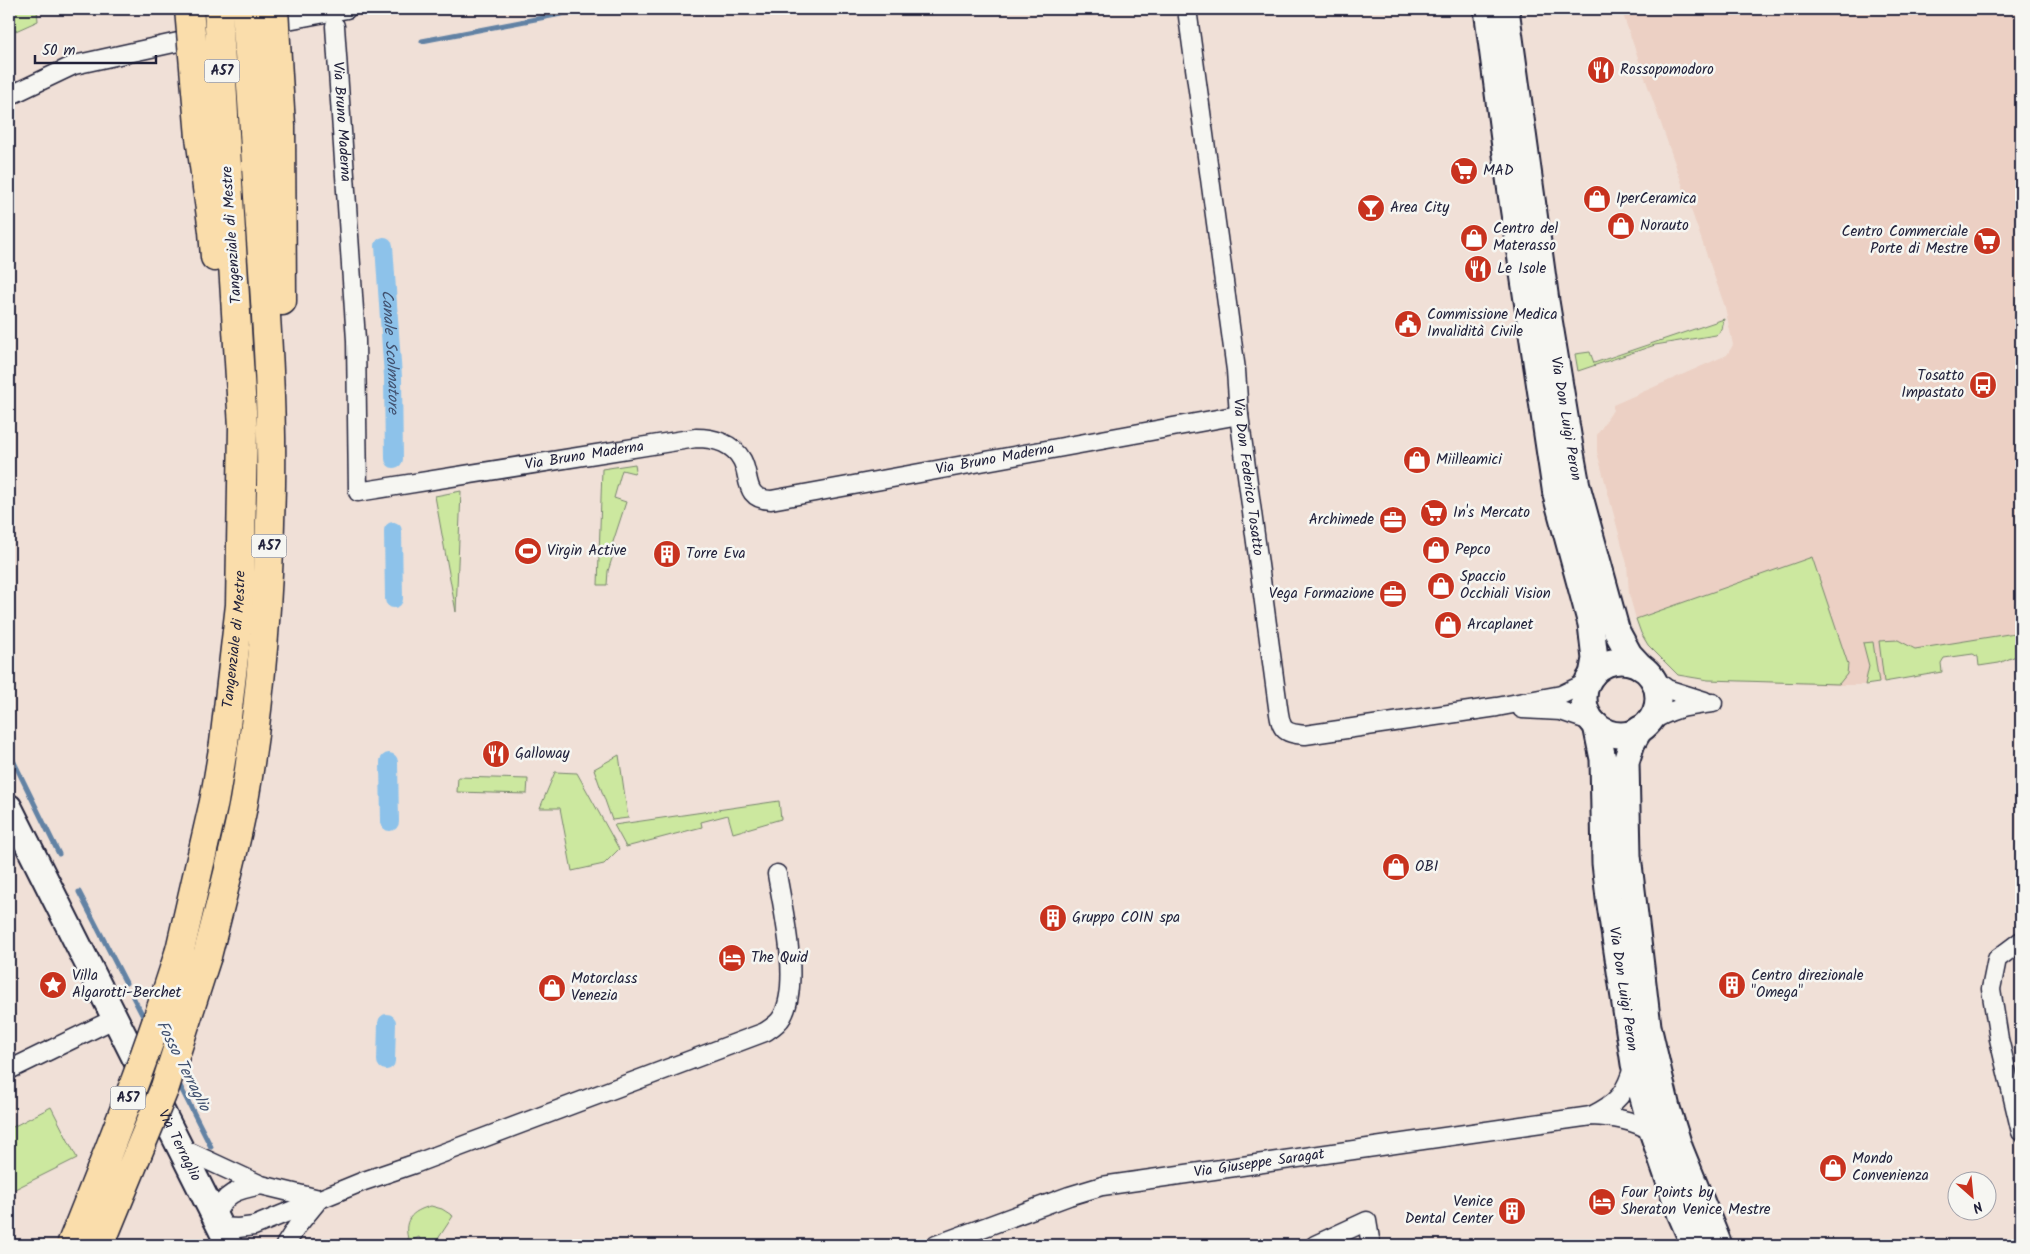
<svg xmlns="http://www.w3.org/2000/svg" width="2030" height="1254" viewBox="0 0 2030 1254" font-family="Kalam,sans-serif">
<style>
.built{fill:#ecd0c4}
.green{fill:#cce89f;stroke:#77856d}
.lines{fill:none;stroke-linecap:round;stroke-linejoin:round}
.stream{stroke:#6282a4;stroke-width:5}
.canal{stroke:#8dc2ea;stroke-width:18}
.street-casing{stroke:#22223b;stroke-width:21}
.secondary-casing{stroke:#22223b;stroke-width:29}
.highway-casing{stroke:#22223b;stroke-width:31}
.street{stroke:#f6f6f2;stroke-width:18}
.secondary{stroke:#f6f6f2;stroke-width:25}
.highway{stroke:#faddab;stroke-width:28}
.highway-bridge-casing{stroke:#22223b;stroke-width:31;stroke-linecap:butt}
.highway-bridge{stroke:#faddab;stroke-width:28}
.labels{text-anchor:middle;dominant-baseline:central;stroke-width:5;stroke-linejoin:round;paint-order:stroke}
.shield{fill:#f6f6f2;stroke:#626272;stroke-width:1}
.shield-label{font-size:14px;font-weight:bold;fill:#22223b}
.poi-label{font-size:15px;fill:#22223b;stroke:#f6f6f2;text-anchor:start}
.street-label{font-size:15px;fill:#22223b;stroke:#f6f6f2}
.water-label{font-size:16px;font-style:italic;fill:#425270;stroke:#f6f6f2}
</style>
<rect width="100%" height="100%" fill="#f0e0d7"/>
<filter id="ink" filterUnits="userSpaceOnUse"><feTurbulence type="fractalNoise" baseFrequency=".02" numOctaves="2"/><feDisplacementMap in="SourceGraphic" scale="10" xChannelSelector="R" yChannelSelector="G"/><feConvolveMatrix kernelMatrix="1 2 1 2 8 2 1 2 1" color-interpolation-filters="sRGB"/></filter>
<g filter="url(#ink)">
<path class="built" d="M1621 9H2021V654L1999 663 1979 666 1978 657 1973 654 1944 658 1941 663 1942 672 1865 685H1834L1708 680 1678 675 1644 640 1636 619 1629 594 1627 564 1597 452V435L1613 410V405L1727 355 1733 345 1725 307Z"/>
<path class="green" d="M9 9H37L38 21 9 34Z
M1724 319 1722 330 1716 335 1655 345 1578 371 1575 354 1590 352 1594 363Z
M635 464 636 470 634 473 622 470 614 498 626 502 612 545 616 546 608 571 607 585H598L602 469Z
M461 491 456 612 435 496Z
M1812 557 1848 664 1847 674 1839 684 1708 680 1678 675 1648 645 1641 633 1636 619Z
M2021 632V654L1999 663 1979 666 1978 657 1973 654 1944 658 1941 663 1942 672 1884 682 1879 641 1898 640 1915 649Z
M1873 642 1879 683 1865 685 1869 666 1863 643Z
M619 755 628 818 612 820 594 769Z
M555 772 577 773 619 849 604 864 572 871 560 808H540Z
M458 777 528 779 527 794 457 792Z
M779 801 781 819 733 833 728 815 701 822 702 827 626 847 614 825Z
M51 1107 77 1158 9 1192V1129Z
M431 1206 442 1209 453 1216 434 1245H424L419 1237 409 1242C402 1221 411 1211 431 1206Z"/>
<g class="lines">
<path class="stream" d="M422 41 587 9
M9 752 59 854
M79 892 126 983
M133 997 146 1022
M177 1080 211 1147"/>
<g class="canal">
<path id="s1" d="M384 246 393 377 394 459"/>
<path d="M393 531 394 599"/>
<path d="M389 762 390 822"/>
<path d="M386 1061 387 1023"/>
</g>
<g class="street-casing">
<g id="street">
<path id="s2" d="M1187 9 1236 370 1239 415 1278 707C1281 729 1282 733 1305 735L1497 707 1561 695 1588 682"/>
<path d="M266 24 347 9"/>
<path id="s3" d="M335 26 356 340 358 492 696 438C713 438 733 443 742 460 751 477 743 499 771 500L1239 415"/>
<path d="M9 96 74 65 201 37"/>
<path d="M1651 677 1667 689 1705 701"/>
<path d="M1522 709 1561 711 1593 722"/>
<path d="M1646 724C1673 708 1682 707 1713 703"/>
<path d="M2021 941 1997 959 1991 989 1999 1039 2021 1132"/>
<path d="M9 1070 116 1018"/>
<path d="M1591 1116C1618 1103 1626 1093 1634 1064"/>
<path d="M181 1148 261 1185 319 1199"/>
<path d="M215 1216C225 1192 237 1190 261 1185"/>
<path d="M220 1227 238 1228 254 1226 364 1181 414 1164 765 1032C771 1028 778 1024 782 1017 801 984 783 910 777 874"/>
<path d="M285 1245 298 1225 316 1203"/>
<path id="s4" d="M936 1245 1069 1196 1102 1186 1591 1116C1614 1117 1632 1120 1652 1131"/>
<path d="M1315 1245 1367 1221 1371 1245"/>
</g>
</g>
<g class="secondary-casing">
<g id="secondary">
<path d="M1487 9 1511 193 1556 495 1591 624 1595 659 1592 675"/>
<path id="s5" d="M1506 9 1546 301 1571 453 1577 486 1617 632 1629 654 1642 668"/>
<circle cx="1621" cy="698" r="37"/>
<path id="s6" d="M1596 725 1603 759 1605 863 1609 898 1634 1064 1652 1131 1680 1213 1694 1245"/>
<path d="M1640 729 1632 743 1626 762 1628 856 1648 1026 1667 1108 1680 1149 1719 1245"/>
<path id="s7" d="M9 807 229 1245"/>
</g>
</g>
<g class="highway-casing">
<g id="highway">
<path d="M281 126 282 301"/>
<path d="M200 137 213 231 215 257"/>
<path id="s8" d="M180 950 214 802 224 743 240 605 243 427 225 133"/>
<path d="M207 956C220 905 234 854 244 801 262 697 269 591 271 485 273 367 260 248 254 130"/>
</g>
</g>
<use href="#street" class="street"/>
<use href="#secondary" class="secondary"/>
<use href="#highway" class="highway"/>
<g class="highway-bridge-casing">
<path id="highway-bridge" d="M189 9 200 137
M218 9 225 133
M246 9 254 130
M274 9 281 126
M71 1245C110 1148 149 1050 180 950
M100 1245 165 1087 207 956"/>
</g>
<use href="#highway-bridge" class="highway-bridge"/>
</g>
</g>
<defs>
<g id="restaurant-disc" transform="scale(1.4375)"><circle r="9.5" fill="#c8321e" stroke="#f6f6f2"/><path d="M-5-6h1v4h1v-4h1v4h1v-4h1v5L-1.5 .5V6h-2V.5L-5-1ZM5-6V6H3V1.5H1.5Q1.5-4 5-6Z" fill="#fff"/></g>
<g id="supermarket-disc" transform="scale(1.4375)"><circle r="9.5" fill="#c8321e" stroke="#f6f6f2"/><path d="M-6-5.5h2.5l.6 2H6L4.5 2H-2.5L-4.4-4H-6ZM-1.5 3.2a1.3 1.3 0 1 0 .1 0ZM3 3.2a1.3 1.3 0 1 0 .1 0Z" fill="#fff"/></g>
<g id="shop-disc" transform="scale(1.4375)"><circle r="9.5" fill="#c8321e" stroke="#f6f6f2"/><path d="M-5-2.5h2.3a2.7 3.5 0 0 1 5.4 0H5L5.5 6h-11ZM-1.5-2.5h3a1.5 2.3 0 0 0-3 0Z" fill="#fff"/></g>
<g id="bar-disc" transform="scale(1.4375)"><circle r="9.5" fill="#c8321e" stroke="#f6f6f2"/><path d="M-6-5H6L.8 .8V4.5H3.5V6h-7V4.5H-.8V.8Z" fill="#fff"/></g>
<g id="civic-disc" transform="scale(1.4375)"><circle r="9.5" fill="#c8321e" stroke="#f6f6f2"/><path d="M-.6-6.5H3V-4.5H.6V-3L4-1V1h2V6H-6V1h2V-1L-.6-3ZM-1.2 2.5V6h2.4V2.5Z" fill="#fff"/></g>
<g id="bus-disc" transform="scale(1.4375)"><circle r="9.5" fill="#c8321e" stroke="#f6f6f2"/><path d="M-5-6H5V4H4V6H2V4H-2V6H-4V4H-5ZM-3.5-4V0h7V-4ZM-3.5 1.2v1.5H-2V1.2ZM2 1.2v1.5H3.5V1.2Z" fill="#fff"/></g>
<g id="office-disc" transform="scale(1.4375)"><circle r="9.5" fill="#c8321e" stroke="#f6f6f2"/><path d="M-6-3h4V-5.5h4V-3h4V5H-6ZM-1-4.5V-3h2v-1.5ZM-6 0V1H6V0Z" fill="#fff"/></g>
<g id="stadium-disc" transform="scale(1.4375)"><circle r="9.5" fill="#c8321e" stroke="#f6f6f2"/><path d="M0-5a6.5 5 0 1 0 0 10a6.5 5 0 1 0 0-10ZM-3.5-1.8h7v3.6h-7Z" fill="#fff"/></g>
<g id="building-disc" transform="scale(1.4375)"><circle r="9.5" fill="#c8321e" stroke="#f6f6f2"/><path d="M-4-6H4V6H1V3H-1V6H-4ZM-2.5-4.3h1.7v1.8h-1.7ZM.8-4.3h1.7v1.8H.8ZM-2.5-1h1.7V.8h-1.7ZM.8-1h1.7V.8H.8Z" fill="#fff"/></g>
<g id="hotel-disc" transform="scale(1.4375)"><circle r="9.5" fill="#c8321e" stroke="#f6f6f2"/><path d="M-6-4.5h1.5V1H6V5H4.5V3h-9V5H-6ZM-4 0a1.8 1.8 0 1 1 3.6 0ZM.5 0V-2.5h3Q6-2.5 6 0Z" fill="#fff"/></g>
<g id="sight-disc" transform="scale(1.4375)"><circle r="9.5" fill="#c8321e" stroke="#f6f6f2"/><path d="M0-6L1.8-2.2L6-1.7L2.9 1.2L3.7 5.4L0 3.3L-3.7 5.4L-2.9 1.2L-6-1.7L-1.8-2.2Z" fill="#fff"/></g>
</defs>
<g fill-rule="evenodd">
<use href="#restaurant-disc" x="1601" y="70"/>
<use href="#supermarket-disc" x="1464" y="171"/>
<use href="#shop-disc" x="1597" y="199"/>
<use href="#bar-disc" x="1371" y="208"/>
<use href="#shop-disc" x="1621" y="226"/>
<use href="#shop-disc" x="1474" y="238"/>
<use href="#supermarket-disc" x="1987" y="241"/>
<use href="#restaurant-disc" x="1478" y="269"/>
<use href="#civic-disc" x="1408" y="324"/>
<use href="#bus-disc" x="1983" y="385"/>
<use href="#shop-disc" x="1417" y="460"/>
<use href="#supermarket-disc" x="1434" y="513"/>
<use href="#office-disc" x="1393" y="520"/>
<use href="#shop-disc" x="1436" y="550"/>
<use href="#stadium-disc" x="528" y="551"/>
<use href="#building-disc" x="667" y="554"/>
<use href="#shop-disc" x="1441" y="586"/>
<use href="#office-disc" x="1393" y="594"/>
<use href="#shop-disc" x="1448" y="625"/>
<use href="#restaurant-disc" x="496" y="754"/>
<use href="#shop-disc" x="1396" y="867"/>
<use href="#building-disc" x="1053" y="918"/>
<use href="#hotel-disc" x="732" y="958"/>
<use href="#sight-disc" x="53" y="985"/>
<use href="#building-disc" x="1732" y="985"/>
<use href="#shop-disc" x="552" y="988"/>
<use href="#shop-disc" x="1833" y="1168"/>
<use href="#hotel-disc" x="1602" y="1202"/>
<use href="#building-disc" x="1512" y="1211"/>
</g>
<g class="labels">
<g class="shield">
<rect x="204.5" y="59.5" width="35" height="23" rx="4"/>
<rect x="251.5" y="534.5" width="35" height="23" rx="4"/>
<rect x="110.5" y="1086.5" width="35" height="23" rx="4"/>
</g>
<g class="shield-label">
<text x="222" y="71">A57</text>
<text x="269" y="546">A57</text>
<text x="128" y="1098">A57</text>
</g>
<g class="poi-label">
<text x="1620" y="70">Rossopomodoro</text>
<text x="1483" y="171">MAD</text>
<text x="1616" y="199">IperCeramica</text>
<text x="1390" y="208">Area City</text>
<text x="1640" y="226">Norauto</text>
<text x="1493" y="229">Centro del<tspan x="1493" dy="17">Materasso</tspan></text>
<text x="1968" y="232" text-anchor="end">Centro Commerciale<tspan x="1968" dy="17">Porte di Mestre</tspan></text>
<text x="1497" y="269">Le Isole</text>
<text x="1427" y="315">Commissione Medica<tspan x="1427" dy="17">Invalidità Civile</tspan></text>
<text x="1964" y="376" text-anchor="end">Tosatto<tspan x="1964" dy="17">Impastato</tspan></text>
<text x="1436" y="460">Miilleamici</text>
<text x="1453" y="513">In's Mercato</text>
<text x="1374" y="520" text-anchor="end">Archimede</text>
<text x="1455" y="550">Pepco</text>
<text x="547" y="551">Virgin Active</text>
<text x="686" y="554">Torre Eva</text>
<text x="1460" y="577">Spaccio<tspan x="1460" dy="17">Occhiali Vision</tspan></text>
<text x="1374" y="594" text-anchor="end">Vega Formazione</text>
<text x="1467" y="625">Arcaplanet</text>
<text x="515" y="754">Galloway</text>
<text x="1415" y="867">OBI</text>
<text x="1072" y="918">Gruppo COIN spa</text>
<text x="751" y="958">The Quid</text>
<text x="72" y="976">Villa<tspan x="72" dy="17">Algarotti-Berchet</tspan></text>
<text x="1751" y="976">Centro direzionale<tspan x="1751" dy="17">"Omega"</tspan></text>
<text x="571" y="979">Motorclass<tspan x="571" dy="17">Venezia</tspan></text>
<text x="1852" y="1159">Mondo<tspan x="1852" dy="17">Convenienza</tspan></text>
<text x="1621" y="1193">Four Points by<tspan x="1621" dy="17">Sheraton Venice Mestre</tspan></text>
<text x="1493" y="1202" text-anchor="end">Venice<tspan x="1493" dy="17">Dental Center</tspan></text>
</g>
<g class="street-label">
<text stroke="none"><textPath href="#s3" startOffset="96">Via Bruno Maderna</textPath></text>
<text transform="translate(232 235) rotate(-94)">Tangenziale di Mestre</text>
<text stroke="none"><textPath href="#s5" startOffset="414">Via Don Luigi Peron</textPath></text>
<text stroke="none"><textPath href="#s3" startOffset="696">Via Bruno Maderna</textPath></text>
<text stroke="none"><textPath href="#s3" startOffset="1145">Via Bruno Maderna</textPath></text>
<text stroke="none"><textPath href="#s2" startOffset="472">Via Don Federico Tosatto</textPath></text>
<text stroke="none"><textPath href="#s8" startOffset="316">Tangenziale di Mestre</textPath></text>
<text stroke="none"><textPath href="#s6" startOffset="266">Via Don Luigi Peron</textPath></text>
<text stroke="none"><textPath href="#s7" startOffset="379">Via Terraglio</textPath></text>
<text stroke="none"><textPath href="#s4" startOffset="335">Via Giuseppe Saragat</textPath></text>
</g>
<g class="water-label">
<text stroke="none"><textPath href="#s1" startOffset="106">Canale Scolmatore</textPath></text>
<text transform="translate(183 1066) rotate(63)">Fosso Terraglio</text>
</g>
</g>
<rect width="2030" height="1254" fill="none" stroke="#f6f6f2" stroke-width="30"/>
<rect x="15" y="15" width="2000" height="1224" fill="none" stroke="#22223b" stroke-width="2" filter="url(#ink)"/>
<g transform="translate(1972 1196) rotate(153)"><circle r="24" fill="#f6f6f2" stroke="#a1a1a9"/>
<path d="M0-4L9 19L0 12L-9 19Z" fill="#c8321e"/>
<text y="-8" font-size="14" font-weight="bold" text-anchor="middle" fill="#22223b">N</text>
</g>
<path d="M35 55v8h121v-8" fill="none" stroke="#22223b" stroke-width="2.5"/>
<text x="42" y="55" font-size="15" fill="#22223b" stroke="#f6f6f2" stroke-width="4" paint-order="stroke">50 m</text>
</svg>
